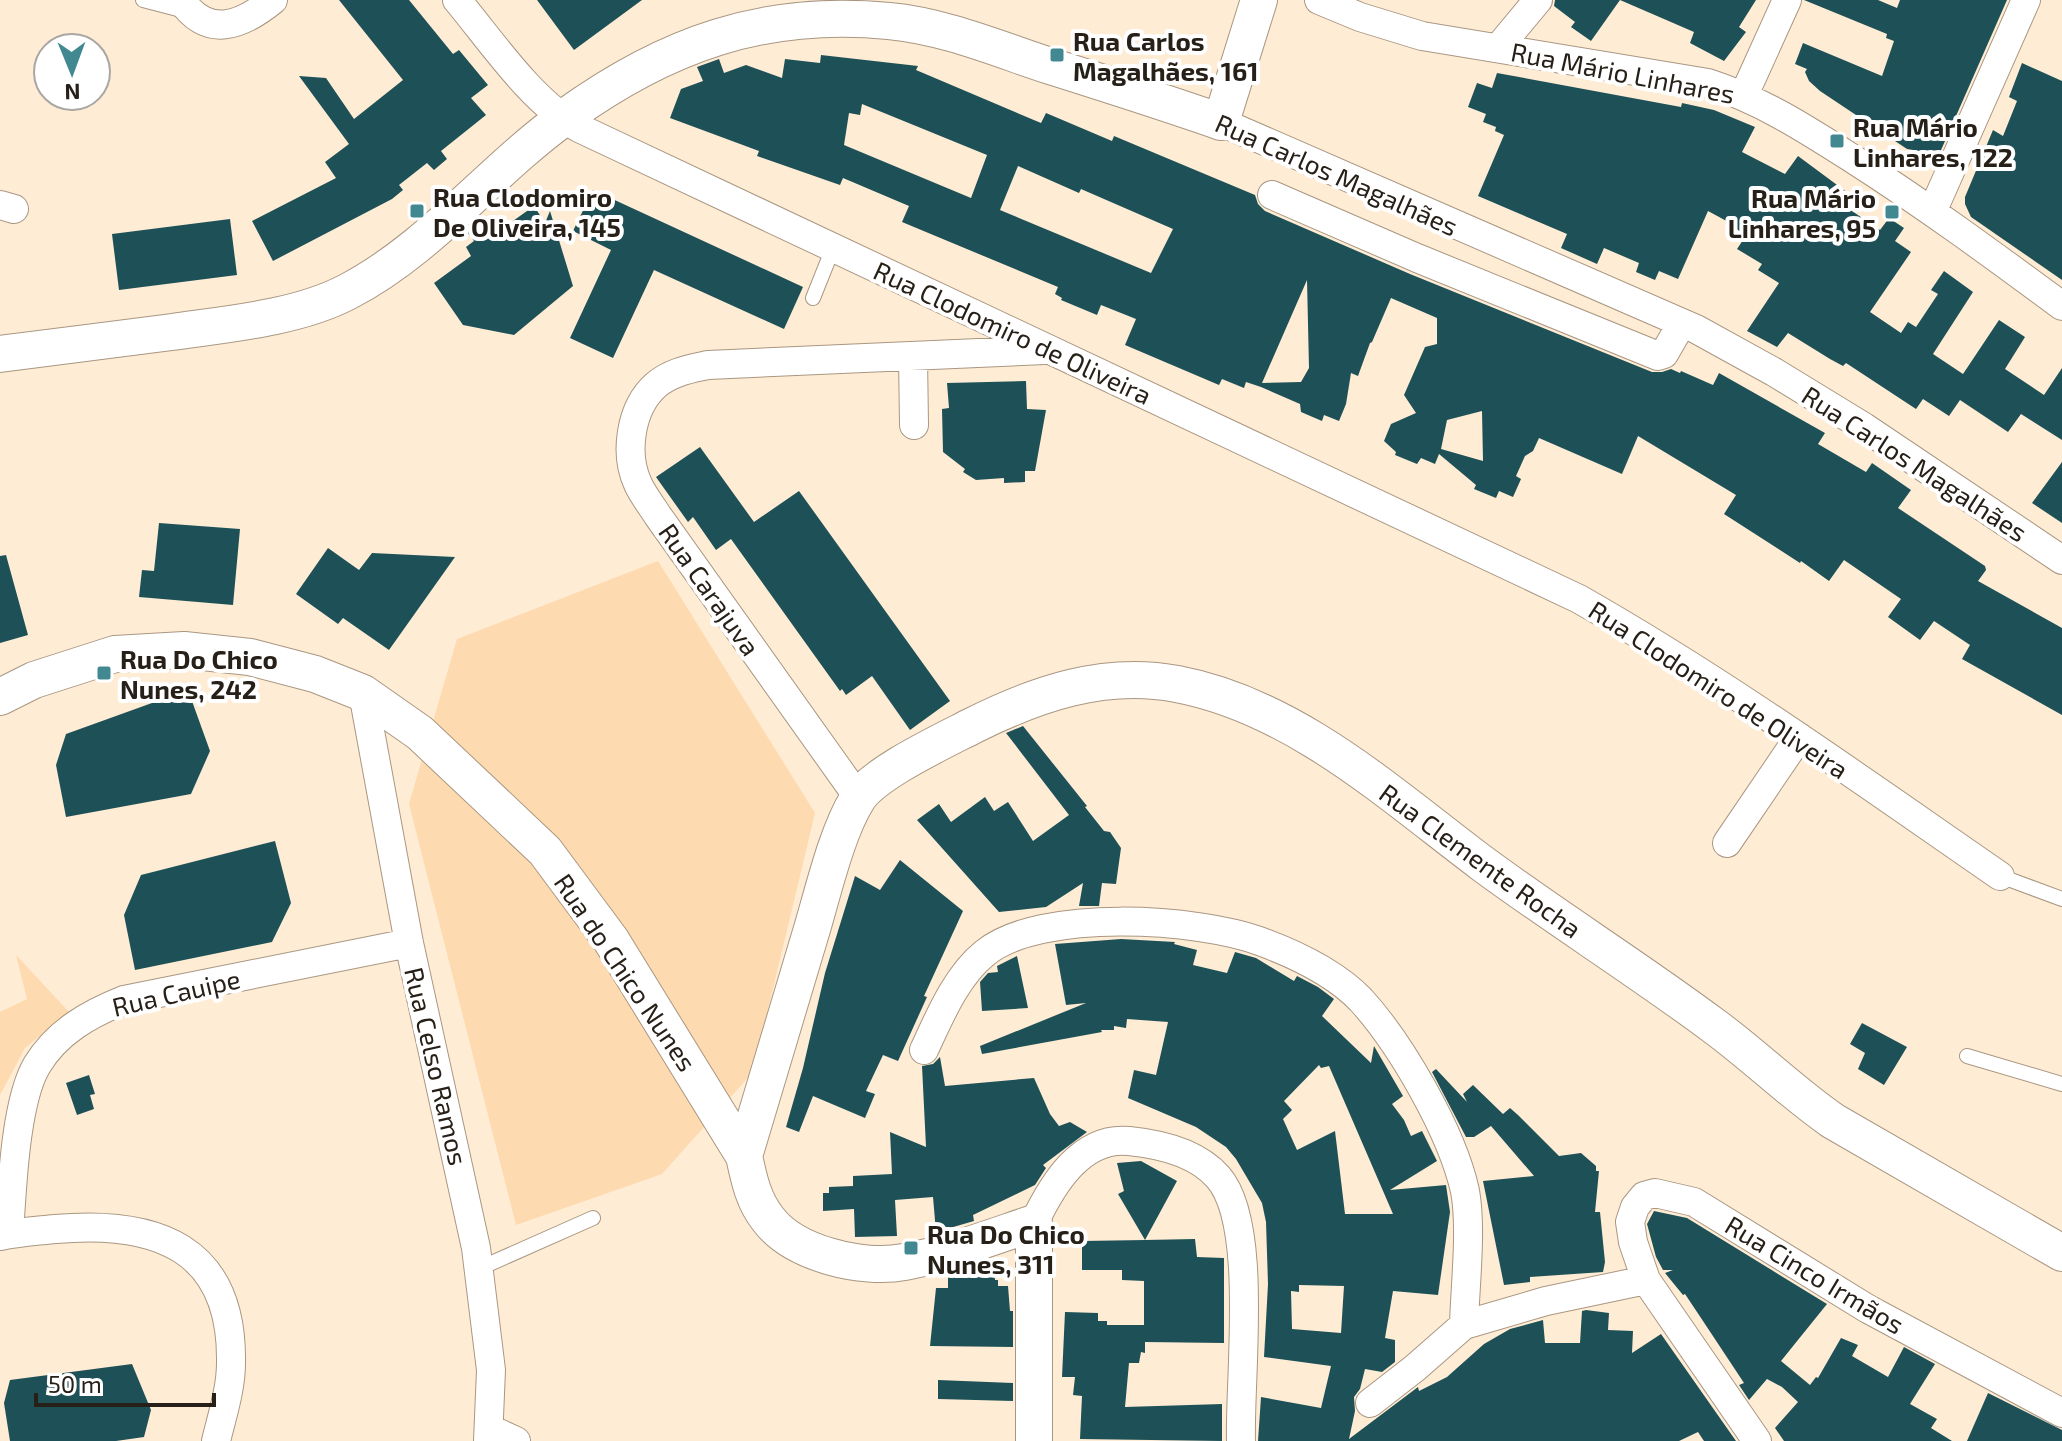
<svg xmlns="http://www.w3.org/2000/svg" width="2062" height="1441" viewBox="0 0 2062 1441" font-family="'Exo 2',sans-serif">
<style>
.green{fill:#fddaaf}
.building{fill:#1d5157;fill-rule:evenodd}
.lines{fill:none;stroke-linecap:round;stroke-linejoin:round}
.service-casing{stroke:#a99782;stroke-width:16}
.minor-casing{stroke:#a99782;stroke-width:30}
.tertiary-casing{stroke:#a99782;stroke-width:38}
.service{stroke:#fff;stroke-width:14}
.minor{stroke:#fff;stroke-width:28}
.tertiary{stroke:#fff;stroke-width:36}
.poi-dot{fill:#418890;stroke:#fff;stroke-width:3}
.labels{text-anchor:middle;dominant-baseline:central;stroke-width:8;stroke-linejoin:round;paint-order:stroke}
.poi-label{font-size:26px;font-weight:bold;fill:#272018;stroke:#fff;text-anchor:start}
.street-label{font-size:26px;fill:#272018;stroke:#fff}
</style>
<rect width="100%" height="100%" fill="#ffecd5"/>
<path class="green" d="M658 561 815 813 753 1072 662 1174 516 1225 409 804 457 639Z
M16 955 69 1012 25 1048 0 1095V1012L27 999Z"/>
<path class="building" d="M339 0H409L453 54 459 50 488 85 471 98 486 115 441 151 447 159 434 170 427 163 399 185 403 190 392 199 273 261 252 221 336 178 325 162 349 144 299 76 326 78 354 119 403 80Z
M537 0H642L574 50Z
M1555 0H1756L1739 27 1746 32 1724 61 1690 43 1694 32 1620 0 1591 41 1571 27 1575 22 1554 6Z
M1804 0H1878L1897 8 1900 0H2007L1938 157 1925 152 1907 149 1820 91 1809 81 1805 72 1807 69 1795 64 1803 43 1882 76 1894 41 1886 38 1887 34Z
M821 55 918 66 916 70 1041 123 1046 113 1112 141 1114 136 1200 172 1255 195 1258 204 1265 211 1410 274 1652 372H1662L1671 369 1680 373 1681 371 1713 385 1719 373 1825 433 1818 444 1866 472 1872 463 1911 490 1898 508 1985 566 1986 570 1978 581 2062 628V715L1962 659 1970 645 1934 621 1920 640 1888 617 1901 599 1844 560 1829 581 1801 561 1800 563 1724 514 1736 495 1638 436 1622 474 1539 438 1533 451 1525 456 1516 476 1521 479 1513 497 1499 491 1496 498 1474 489 1476 485 1439 454 1435 464 1421 458 1417 464 1395 455 1396 452 1384 441 1391 424 1416 413 1404 395 1425 347 1437 344V318L1391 298 1372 342 1370 343 1358 376 1351 373 1346 404 1339 421 1324 415 1322 421 1301 412 1300 404 1261 387 1246 382 1244 388 1222 379 1219 385 1125 345 1136 319 1101 305 1097 315 1061 300 1062 298 1055 294 1058 287 902 222 909 206 843 178 840 185 757 156 759 151 670 118 681 89 703 81 697 67 719 59 724 73 746 65 782 78 785 59 820 63ZM862 104 987 155 971 198 844 145 849 113 860 115ZM1018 166 1079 193 1081 189 1173 229 1151 273 1000 210ZM1307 280 1309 368 1301 382 1262 383ZM1482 411 1483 461 1441 449 1447 420Z
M2022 63 2062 81V280L1971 217 1965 204V197L1993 130 2003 136 2017 101 2009 97Z
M1497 73 1681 107 1682 103 1714 110 1755 127 1742 152 1785 174 1798 156 1856 199 1849 209 1880 230 1889 218 1904 228 1895 241 1911 252 1870 312 1901 333 1908 322 1916 327 1938 294 1931 290 1944 271 1973 292 1933 354 1963 374 1999 320 2025 337 2005 369 2044 395 2062 368V440L2021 414 2008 432 1960 400 1949 416 1923 399 1916 409 1846 363 1843 366 1830 359 1788 333 1777 347 1747 331 1779 283 1758 270 1762 264 1737 249 1745 237 1732 224 1708 211 1678 279 1659 271 1655 280 1636 272 1639 263 1604 248 1597 264 1561 248 1567 234 1478 196 1504 135 1495 131 1496 127 1483 122 1486 114 1468 107 1477 83 1492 88Z
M593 190 803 287 784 329 654 270 613 358 570 338 611 250 573 231Z
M534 206 545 223 550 211 573 286 514 335 463 325 434 283 471 256 466 247 474 241 468 233 483 221 493 235Z
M230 219 237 275 119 290 112 234Z
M1026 381 1027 409 1046 410 1035 471H1025V482L1004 483V478L976 480 963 472 965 469 943 452 942 409 949 408 947 383Z
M700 447 754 522 799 491 950 701 910 730 872 676 846 695 842 689 840 691 731 539 716 550 693 517 688 522 656 477Z
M2062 462V523L2032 503Z
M159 523 240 529 233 605 139 597 142 570 154 571Z
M328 548 359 570 372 553 455 557 389 650 343 618 338 624 296 594Z
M6 555 28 635 0 643V556Z
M188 690 210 751 191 794 66 817 56 765 66 734Z
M1023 726 1087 806 1085 807 1104 831 1110 832 1121 848 1116 884 1102 883 1099 906H1079L1083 883 1046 907 999 912 917 820 939 804 951 822 985 797 994 811 1008 802 1033 841 1069 815 1006 733Z
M275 841 291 903 272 942 135 970 124 915 141 875Z
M900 860 963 911 924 996 927 997 898 1061 883 1055 866 1091 875 1094 865 1118 813 1096 799 1132 786 1127 803 1068 825 973 855 876 880 890Z
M1121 939 1175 942 1174 944 1197 950 1193 965 1227 973 1235 952 1256 958 1294 981 1297 976 1318 987 1334 999 1322 1016 1371 1063 1374 1046 1403 1096 1392 1104 1404 1120 1411 1136 1422 1131 1437 1161 1390 1190 1446 1185 1450 1212 1438 1295 1393 1291 1385 1338 1395 1340V1362L1382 1372 1365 1369 1360 1389 1354 1397 1355 1411 1349 1439 1418 1387 1419 1391 1447 1377 1484 1344 1510 1329 1543 1320 1545 1343H1580L1582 1311 1586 1310 1609 1313 1608 1330 1633 1331 1632 1353 1661 1334 1736 1441H1704L1698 1432 1679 1441H1258L1261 1397 1321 1408 1331 1366 1264 1357 1268 1284 1266 1222 1262 1203 1236 1159 1226 1147 1196 1127 1128 1098 1134 1070 1156 1075 1168 1022 1127 1019 1126 1028 1114 1026V1030H1101L1102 1032 982 1054 980 1046 1086 1003 1066 1005 1055 944ZM1319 1065 1321 1068 1329 1066 1393 1214H1345L1335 1131 1297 1150 1283 1119 1292 1110 1284 1101ZM1299 1285 1344 1286 1341 1333 1292 1329 1291 1291 1299 1292Z
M1017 956 1028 1008 982 1011 980 982 988 973 998 972 997 966Z
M1862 1023 1907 1047 1884 1085 1858 1069 1865 1053 1850 1044Z
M940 1057 945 1086 1034 1078 1050 1114 1059 1126 1070 1122 1087 1132 1043 1165 1046 1168 1035 1185 973 1215 974 1221 936 1232 933 1197 895 1200 897 1236 855 1237 854 1209 823 1211V1193H829V1187L853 1186V1176L892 1174 890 1132 926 1147 922 1066 933 1064Z
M1436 1069 1467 1102 1463 1094 1473 1085 1503 1114 1510 1108 1518 1115 1559 1156 1581 1153 1596 1166V1171H1599L1595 1212H1600L1605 1262 1603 1272 1530 1277V1282L1504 1285 1483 1181 1534 1176 1491 1126 1474 1137H1466L1432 1072Z
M89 1075 95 1094 90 1095 94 1109 77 1115 66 1083Z
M1141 1161 1177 1181 1145 1240 1195 1239 1197 1257 1224 1258V1343L1145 1342V1353L1141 1352 1139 1363H1129L1125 1407 1222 1404V1441L1080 1439 1082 1396 1073 1395 1075 1377H1062L1065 1312 1098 1313V1321H1107V1325H1144V1281L1122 1280V1270H1082V1241L1145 1240 1118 1194 1124 1191 1117 1163Z
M1654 1211 1687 1218 1827 1304 1781 1361 1810 1385 1816 1377 1818 1378 1841 1338 1858 1345 1852 1356 1888 1377 1904 1347 1935 1364 1910 1404 1937 1419 1931 1428 1952 1441H1784L1775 1428 1798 1402 1782 1387 1767 1379 1749 1400 1739 1385 1744 1383 1703 1321 1685 1294 1683 1295 1665 1273 1673 1270H1663L1656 1257 1647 1224Z
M994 1265 995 1280H998V1286H1008L1010 1311H1013V1347L930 1346 936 1288H948V1273Z
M132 1364 151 1410 144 1437 116 1441H10L4 1403 10 1380Z
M938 1380 1013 1383V1401L938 1399Z
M1988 1393 2062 1430V1441H1967Z"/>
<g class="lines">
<g class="service-casing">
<path id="service" d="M143 0 189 12
M813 298 833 248
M2000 876 2062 899
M1967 1056 2062 1084
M478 1269 593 1218"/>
</g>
<g class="minor-casing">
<path id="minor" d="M181 0C208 39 241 26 273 0
M457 0C492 42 531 101 579 128L1579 599C1725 682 1861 780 2000 876
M1319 0 1360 17 1422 36 1708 83C1761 100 1806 129 1853 159 1925 205 1993 255 2062 306
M1499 47 1538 0
M1744 95 1787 0
M1221 122 1696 329 1774 372 1864 427 2062 560
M1272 195 1417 258 1658 356 1664 354 1682 323
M0 205 14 209
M1933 210 2026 0
M913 356 914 425
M363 693 409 943 476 1248 491 1370 488 1441
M858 797 658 516C651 505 643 495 638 484 624 454 630 408 656 385 671 372 690 369 708 365L1045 350
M1727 843 1799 737
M924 1050C939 1018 956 976 985 953 1040 908 1199 918 1262 942 1297 955 1335 973 1361 1000 1401 1044 1452 1132 1465 1191 1472 1229 1465 1285 1464 1325
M1034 1223C1052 1185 1081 1136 1129 1141 1159 1144 1196 1152 1218 1177 1259 1223 1239 1378 1241 1441
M9 1234C12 1190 15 1102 37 1065 57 1032 89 1014 124 1000L409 943
M0 1236C18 1232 36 1231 55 1229 156 1220 233 1247 231 1363 231 1389 222 1416 216 1441
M1370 1403 1415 1368 1464 1325 1546 1301 1646 1280
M490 1429 516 1441
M1757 1441 1646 1280 1633 1242 1630 1222 1635 1207 1644 1196 1655 1193 1694 1202 1868 1309 2062 1413"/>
</g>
<g class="tertiary-casing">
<path id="tertiary" d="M0 354C57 347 115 339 172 332 228 324 297 318 347 292 430 249 490 171 565 117 666 44 764 9 889 21 944 26 998 49 1050 66 1107 84 1164 102 1221 122L1259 0
M0 697 34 680 115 654 184 650 250 657 315 674 363 693 420 733 545 851 611 940 744 1156C749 1179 753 1200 768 1219 794 1254 863 1270 904 1262 948 1254 992 1237 1034 1223V1441
M744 1156C767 1080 789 1005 812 929 823 892 837 832 857 800 872 774 943 741 972 726 1036 694 1104 670 1177 684 1294 706 1390 794 1483 864 1559 920 1639 970 1714 1026 1755 1056 1791 1092 1833 1121L2062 1253"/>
</g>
<use href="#service" class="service"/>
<use href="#minor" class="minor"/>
<use href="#tertiary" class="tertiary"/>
</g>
<g class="poi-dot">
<rect x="1049" y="47" width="16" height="16" rx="4"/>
<rect x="1829" y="133" width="16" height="16" rx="4"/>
<rect x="409" y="203" width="16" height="16" rx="4"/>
<rect x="1884" y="204" width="16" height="16" rx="4"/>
<rect x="96" y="665" width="16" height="16" rx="4"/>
<rect x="903" y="1240" width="16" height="16" rx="4"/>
</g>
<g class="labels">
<g class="poi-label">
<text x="1073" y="40">Rua Carlos<tspan x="1073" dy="30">Magalhães, 161</tspan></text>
<text x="1853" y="126">Rua Mário<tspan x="1853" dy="30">Linhares, 122</tspan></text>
<text x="433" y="196">Rua Clodomiro<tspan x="433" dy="30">De Oliveira, 145</tspan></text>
<text x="1876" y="197" text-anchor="end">Rua Mário<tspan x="1876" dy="30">Linhares, 95</tspan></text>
<text x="120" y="658">Rua Do Chico<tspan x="120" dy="30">Nunes, 242</tspan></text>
<text x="927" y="1233">Rua Do Chico<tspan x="927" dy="30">Nunes, 311</tspan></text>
</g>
<g class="street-label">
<text transform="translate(1623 72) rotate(11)">Rua Mário Linhares</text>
<text transform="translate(1337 174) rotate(24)">Rua Carlos Magalhães</text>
<text transform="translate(1013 332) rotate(25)">Rua Clodomiro de Oliveira</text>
<text transform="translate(1915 463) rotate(33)">Rua Carlos Magalhães</text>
<text transform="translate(710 589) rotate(55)">Rua Carajuva</text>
<text transform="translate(1719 689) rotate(33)">Rua Clodomiro de Oliveira</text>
<text transform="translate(1481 860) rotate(36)">Rua Clemente Rocha</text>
<text transform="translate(626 972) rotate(56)">Rua do Chico Nunes</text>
<text transform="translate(176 992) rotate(-13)">Rua Cauipe</text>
<text transform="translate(437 1066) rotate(77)">Rua Celso Ramos</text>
<text transform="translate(1815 1274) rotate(31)">Rua Cinco Irmãos</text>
</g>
</g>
<g transform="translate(72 72) rotate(179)"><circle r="38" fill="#ffffff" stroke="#a9a6a3" stroke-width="2"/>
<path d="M0-6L14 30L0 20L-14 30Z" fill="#418890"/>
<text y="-12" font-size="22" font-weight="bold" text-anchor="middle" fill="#272018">N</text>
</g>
<path d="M36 1393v12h178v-12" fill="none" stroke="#272018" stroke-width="4"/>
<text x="48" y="1393" font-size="24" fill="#272018" stroke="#ffffff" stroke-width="6" paint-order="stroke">50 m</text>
</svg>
